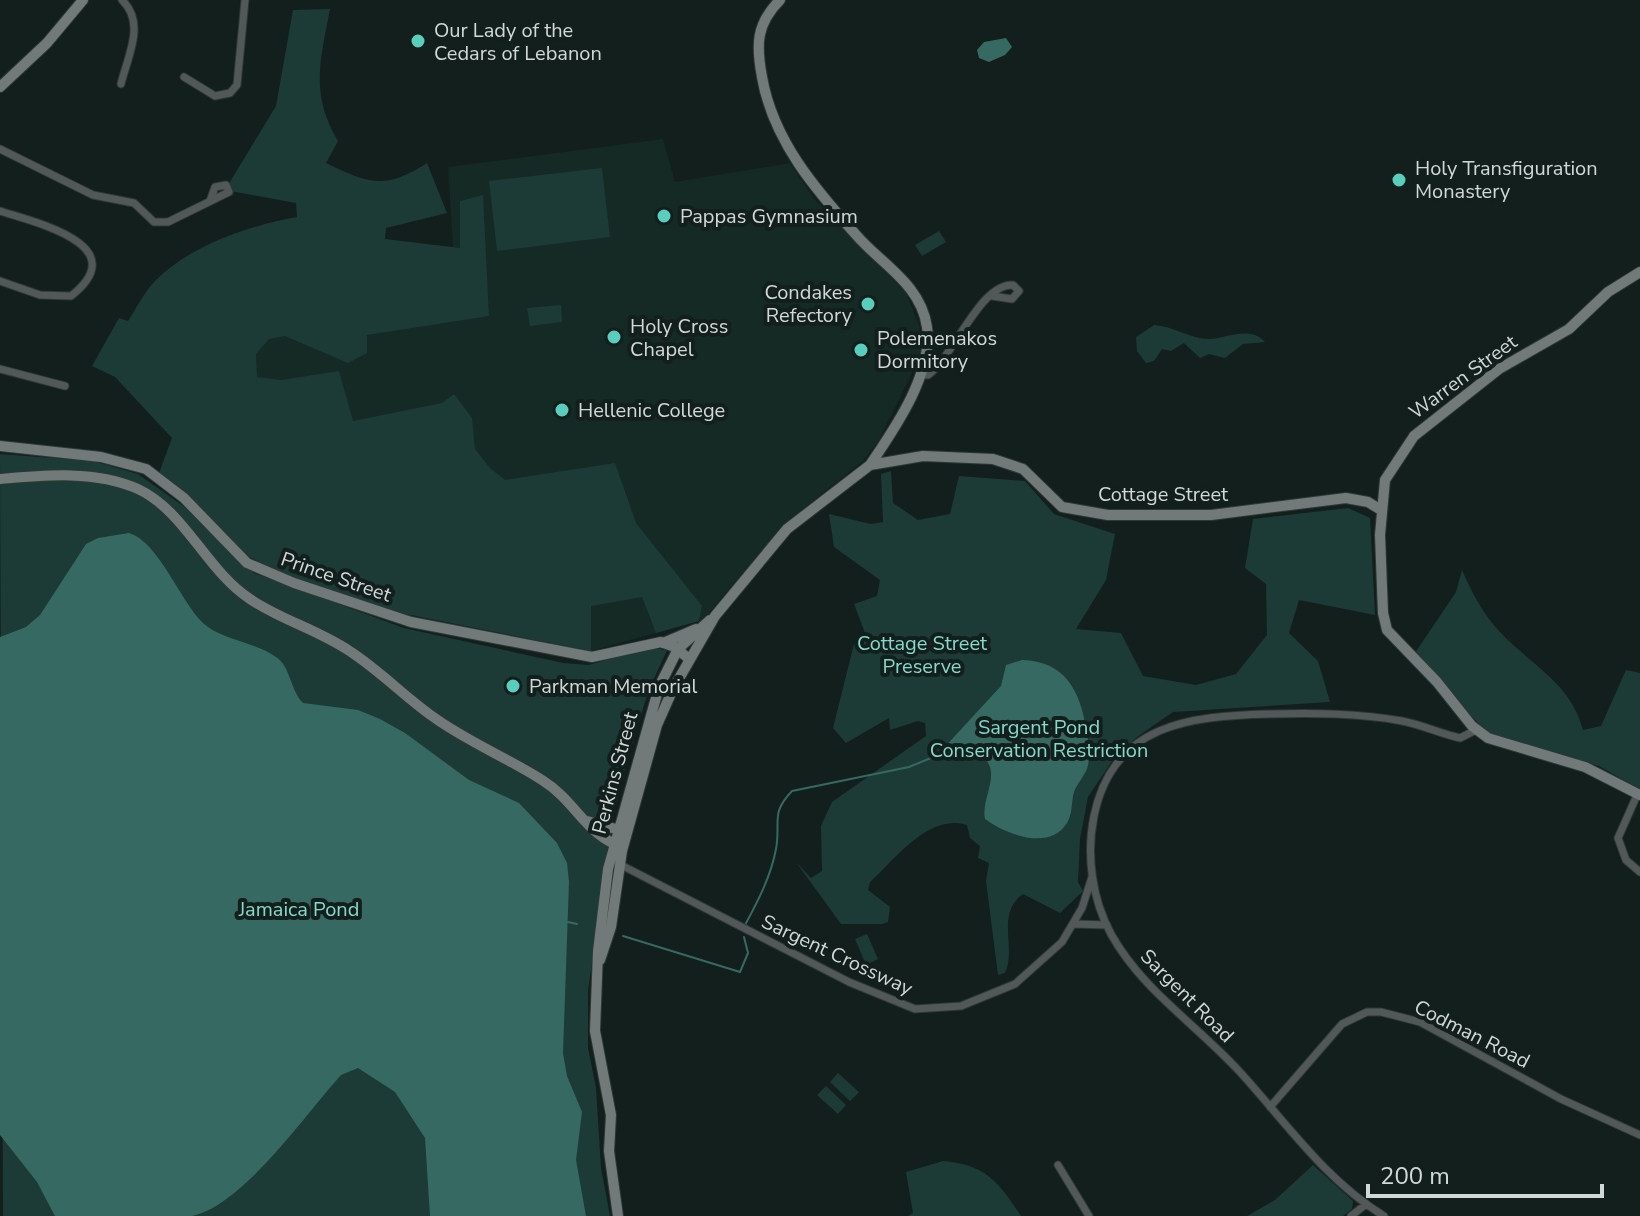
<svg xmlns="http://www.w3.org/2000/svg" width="1640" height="1216" viewBox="0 0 1640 1216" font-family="'Nunito Sans',sans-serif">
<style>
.built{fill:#152925}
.green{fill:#1c3b36}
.water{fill:#366961}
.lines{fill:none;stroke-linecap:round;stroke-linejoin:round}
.stream{stroke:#366961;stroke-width:2}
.street-casing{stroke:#2e3936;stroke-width:9}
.secondary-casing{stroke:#2e3936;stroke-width:12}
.street{stroke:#525857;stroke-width:7}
.secondary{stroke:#717a78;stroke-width:10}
.poi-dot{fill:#5acebd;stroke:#131f1c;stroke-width:3}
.labels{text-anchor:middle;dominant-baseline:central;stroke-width:8;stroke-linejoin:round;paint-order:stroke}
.poi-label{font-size:20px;fill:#d1d9d7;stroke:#131f1c;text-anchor:start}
.street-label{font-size:20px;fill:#d1d9d7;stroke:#131f1c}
.park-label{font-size:20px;fill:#84dacb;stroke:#131f1c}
</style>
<rect width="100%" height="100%" fill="#131f1c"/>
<path class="built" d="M663 139 675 182 790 163 815 200 905 291 919 324 921 355 879 440 863 461 784 524 708 614 699 621 591 651 406 614 273 567 245 288 455 281 448 167Z"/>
<path class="green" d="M330 9C320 61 310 94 338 141L326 163C369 184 385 190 427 163L447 213 386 228 385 239 460 248V201L483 195 489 316 367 335V353L348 363 285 336 269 339 256 354 257 377 281 380 339 371 353 421 442 403 454 394 472 418 475 449 490 468 505 480 615 463 636 523 702 606 699 621 656 633 642 597 591 606V651L406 614 286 576 246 555 159 473 172 438 115 377 92 366 119 318 128 321C137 307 145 291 156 280 191 245 251 225 297 217L296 203 225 190 276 106 293 10Z
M602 168 610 237 497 251 489 181Z
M939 231 946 242 922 256 915 245Z
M561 305 562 322 530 326 527 308Z
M1154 325C1173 326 1192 340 1211 339 1228 337 1251 326 1265 342L1243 344 1225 358 1209 354 1200 358 1184 343 1171 351 1162 349 1154 361 1146 363 1137 351 1136 337Z
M0 454 93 461 138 474 186 508 254 573 404 628 563 663 589 665 647 647 667 650 648 692 616 799 588 990V1048L596 1088 601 1168 610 1216H3Z
M891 471 893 503 918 520 950 514 959 476 1025 481 1054 514 1115 534 1106 580 1076 629 1121 633 1143 676 1196 685 1236 674 1267 635 1266 584 1245 568 1253 519 1348 508 1370 518 1375 615 1299 600 1289 633 1318 661 1330 702 1173 712 1137 737 1112 761 1088 797 1080 839 1078 882 1083 891 1060 913 1023 894C995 914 1017 948 1005 973L998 975 986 881 989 863 978 858 980 846 970 838 967 825C928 813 895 860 870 882L868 890 890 907 888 922 882 924H841L796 862 811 878 822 871 821 826 832 802 926 736 925 723 918 721 890 730 889 718 846 743 833 728 854 644 865 633 854 604 877 596 880 580 834 547 829 514 871 524 883 522 881 474Z
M1462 570C1471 591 1484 616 1501 633 1531 665 1571 683 1583 730L1601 726 1626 670 1640 673V789L1599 766 1501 739 1485 731 1415 653 1456 592Z
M867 934 878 959 866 965 855 939Z
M838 1073 859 1092 850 1101 830 1082Z
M826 1086 846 1105 838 1114 817 1095Z
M943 1161C986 1165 998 1181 1021 1216H908L913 1213 906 1172Z
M1313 1165 1353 1201 1352 1209 1343 1216H1247L1275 1200Z"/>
<path class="water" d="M1006 38 1012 47 1005 55 989 62 979 58 977 50 984 42Z
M129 533C159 542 180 601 203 623 223 641 254 641 276 657 291 667 290 690 303 703L358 710 380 719 405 733 469 780 519 803 557 843 567 863 569 882 563 1053 567 1076 582 1112 576 1160 586 1216H430L425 1138 395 1092 358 1068 341 1075C304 1116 243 1205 192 1216H55L37 1182 0 1135V637L26 627 40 615 86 544 98 538Z
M1022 660C1065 661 1080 691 1086 728 1088 741 1091 752 1088 765 1086 775 1077 783 1074 792 1071 802 1073 813 1067 823 1050 851 1007 835 985 819 980 794 1010 765 970 750L950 757 941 751 1001 686 1006 665Z"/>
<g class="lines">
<path class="stream" d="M568 922 577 924
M745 925C758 901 771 876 776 849 781 821 770 814 792 791L909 767 943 753
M623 936 740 972 748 953 744 937"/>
<g class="street-casing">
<path id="street" d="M184 77 215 96 230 93 237 85 245 0
M121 84C128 55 146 23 122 0
M0 149 93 195 134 203 154 222H168L229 192 226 185 215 187 210 201
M0 211C34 222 136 245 71 296L40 295 0 281
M0 369 65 386
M920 375H928C953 358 980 283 1013 285L1019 291 1012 299 992 296
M1638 793 1618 838 1626 860 1640 872
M619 864 849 982 915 1009 961 1006 1015 984 1062 942 1082 908 1092 877
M1074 924 1107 925
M1270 1107 1342 1024 1367 1012H1381L1420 1022 1561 1099 1640 1135
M1058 1165 1089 1216
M1351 1216 1365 1205
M1384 1216C1325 1180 1285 1121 1239 1071 1196 1024 1142 990 1111 934 1092 899 1086 855 1094 816 1113 723 1191 716 1269 714 1314 713 1358 713 1402 721 1423 725 1441 734 1460 738L1476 730"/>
</g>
<g class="secondary-casing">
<path id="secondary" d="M780 0C756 24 756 45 762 77 773 141 816 190 858 237 883 265 921 285 927 327 933 374 895 428 870 465
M0 87 47 43 83 0
M1640 272 1608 292 1569 329 1499 369 1414 436 1385 480 1380 535 1383 613 1387 630 1437 682 1472 726 1488 738 1585 767 1640 795
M0 446 101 457 146 469 184 498 247 563 294 583 411 622 592 657 661 642 675 647 689 659
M0 479C44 475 96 470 138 489 185 511 206 570 250 599 281 620 319 630 351 652 380 671 404 696 432 716 466 741 506 757 542 780 576 801 586 836 623 847
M663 643 696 629
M587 821 623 831
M600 960 611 927 622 851 657 725 673 689 715 616 787 529 870 465 923 456 993 459 1023 469 1062 507 1108 515H1211L1346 498 1368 502 1381 510
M618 1216 609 1151 611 1115 595 1031 598 951 608 869 659 687 678 649 710 620"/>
</g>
<use href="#street" class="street"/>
<use href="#secondary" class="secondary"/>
</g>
<g class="poi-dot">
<circle cx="418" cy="41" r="8"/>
<circle cx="1399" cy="180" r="8"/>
<circle cx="664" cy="216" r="8"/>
<circle cx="868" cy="304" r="8"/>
<circle cx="614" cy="337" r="8"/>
<circle cx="861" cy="350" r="8"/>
<circle cx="562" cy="410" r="8"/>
<circle cx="513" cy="686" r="8"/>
</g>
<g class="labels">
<g class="poi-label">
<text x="434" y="30">Our Lady of the<tspan x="434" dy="23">Cedars of Lebanon</tspan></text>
<text x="1415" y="168">Holy Transfiguration<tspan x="1415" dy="23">Monastery</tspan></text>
<text x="680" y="216">Pappas Gymnasium</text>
<text x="852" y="292" text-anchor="end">Condakes<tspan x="852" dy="23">Refectory</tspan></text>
<text x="630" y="326">Holy Cross<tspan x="630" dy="23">Chapel</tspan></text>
<text x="877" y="338">Polemenakos<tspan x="877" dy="23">Dormitory</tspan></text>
<text x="578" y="410">Hellenic College</text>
<text x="529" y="686">Parkman Memorial</text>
</g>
<g class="street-label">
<text transform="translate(1463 377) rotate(-36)">Warren Street</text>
<text x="1163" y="494">Cottage Street</text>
<text transform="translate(336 577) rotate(19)">Prince Street</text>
<text transform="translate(615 773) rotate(-75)">Perkins Street</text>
<text transform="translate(837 955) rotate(25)">Sargent Crossway</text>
<text transform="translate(1187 996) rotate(45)">Sargent Road</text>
<text transform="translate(1472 1034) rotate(27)">Codman Road</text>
</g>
<g class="park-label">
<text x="922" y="643">Cottage Street<tspan x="922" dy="23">Preserve</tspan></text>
<text x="1039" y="727">Sargent Pond<tspan x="1039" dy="23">Conservation Restriction</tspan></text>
<text x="299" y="909">Jamaica Pond</text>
</g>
</g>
<path d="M1368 1184v12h234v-12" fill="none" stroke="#d1d9d7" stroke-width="4"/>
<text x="1380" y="1184" font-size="24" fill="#d1d9d7" stroke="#131f1c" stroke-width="6" paint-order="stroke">200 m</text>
</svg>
